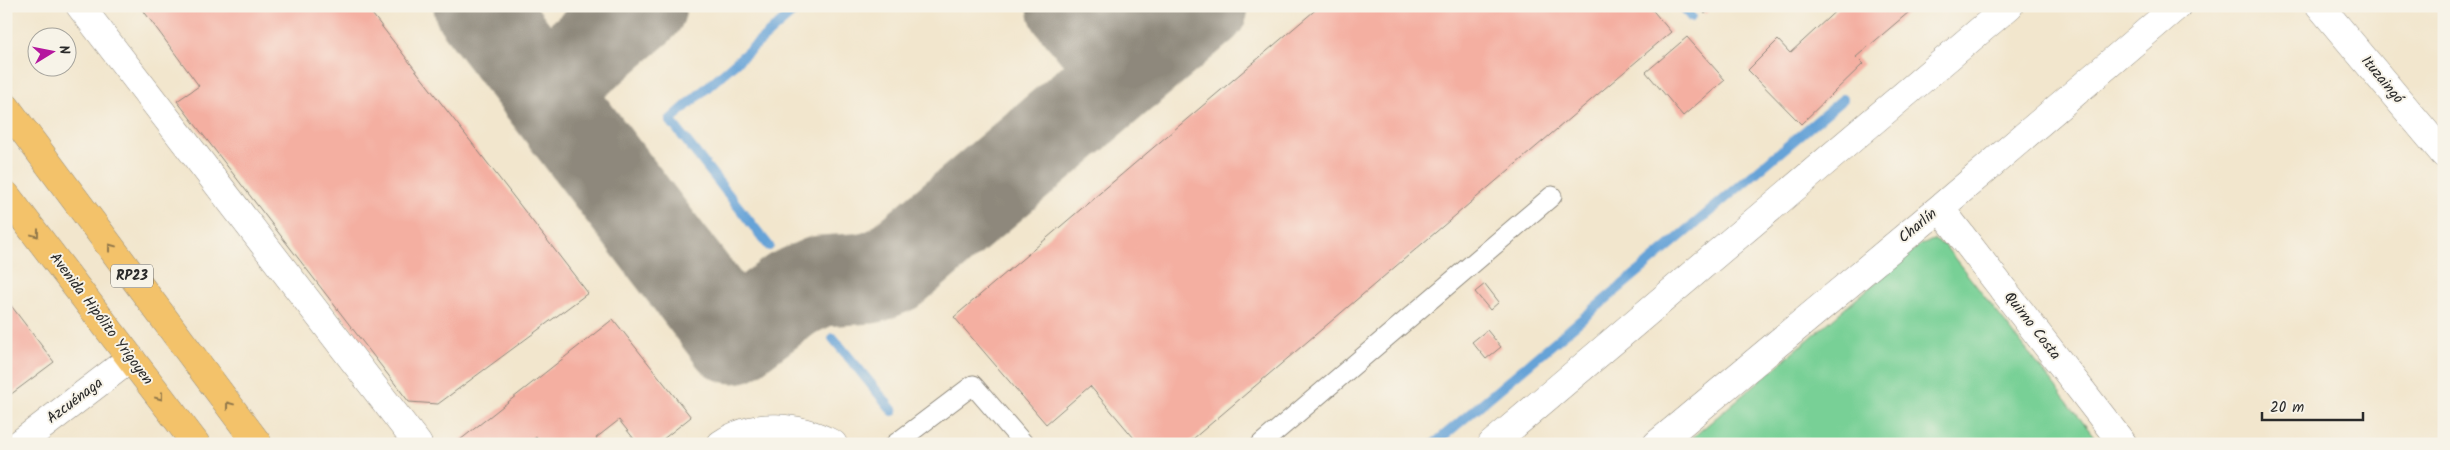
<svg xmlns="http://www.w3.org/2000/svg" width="2450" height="450" viewBox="0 0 2450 450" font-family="Kalam,sans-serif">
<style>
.green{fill:#78d096;stroke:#527e60}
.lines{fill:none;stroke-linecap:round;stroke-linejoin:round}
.stream{stroke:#66a3d7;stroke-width:10}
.taxiway{stroke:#8e887c;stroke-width:91}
.building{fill:#f4afa1}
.service-casing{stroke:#8e887c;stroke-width:21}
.minor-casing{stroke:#8e887c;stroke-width:29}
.primary-casing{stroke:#8e887c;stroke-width:29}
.service{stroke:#fff;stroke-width:19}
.minor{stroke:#fff;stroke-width:28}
.primary{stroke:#f3c26a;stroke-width:28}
.oneway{stroke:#8f764a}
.labels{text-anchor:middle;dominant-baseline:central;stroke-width:4;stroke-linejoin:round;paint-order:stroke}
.shield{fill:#f7f3e8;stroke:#686764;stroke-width:1}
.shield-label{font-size:14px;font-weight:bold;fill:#2b2b2b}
.street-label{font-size:15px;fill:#2b2b2b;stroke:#f7f3e8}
</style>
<rect width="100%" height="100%" fill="#f7f3e8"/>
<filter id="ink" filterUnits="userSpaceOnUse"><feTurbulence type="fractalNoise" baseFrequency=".02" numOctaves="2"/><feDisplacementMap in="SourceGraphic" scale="10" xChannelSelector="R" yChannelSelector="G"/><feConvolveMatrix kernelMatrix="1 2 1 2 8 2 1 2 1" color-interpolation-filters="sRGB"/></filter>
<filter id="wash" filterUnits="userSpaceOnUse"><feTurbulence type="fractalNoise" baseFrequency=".0096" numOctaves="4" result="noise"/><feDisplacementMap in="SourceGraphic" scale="20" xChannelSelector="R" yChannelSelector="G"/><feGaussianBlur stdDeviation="1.12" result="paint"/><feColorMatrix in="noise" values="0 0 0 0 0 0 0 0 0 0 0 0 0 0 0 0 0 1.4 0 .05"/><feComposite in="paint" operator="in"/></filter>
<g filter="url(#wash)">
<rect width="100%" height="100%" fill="#f2e6cd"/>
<path class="green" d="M1934 240 1945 246 2100 444H1685L1921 244Z"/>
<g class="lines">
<path class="stream" d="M1683 6 1691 17
M769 246 670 120 800 6
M833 338 893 411
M1434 444 1843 99"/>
<path class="taxiway" d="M479 6 733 338 792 294 821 281 871 278 893 269 1203 6
M1073 6 1127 71
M543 90 641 6"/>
</g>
<g id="blocks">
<path class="building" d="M140 6H366L588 293 438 404 409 402 177 101 199 86Z
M1320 6H1649L1671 32 1187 444H1139L1090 386 1046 424 954 317Z
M1699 6H1714L1705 14Z
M1841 6H1916L1856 57 1863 64 1801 124 1748 70 1778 40 1790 53Z
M1687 37 1725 80 1683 116 1646 72Z
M1485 284 1499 302 1490 310 1475 292Z
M6 299 54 362 6 398Z
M613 319 691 417 657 444H638L619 420 596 438 600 444H542L536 437 528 444H463L460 440Z
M1487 330 1501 347 1486 359 1472 342Z"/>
</g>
</g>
<g filter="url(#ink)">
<use href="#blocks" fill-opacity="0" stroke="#8e887c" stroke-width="1"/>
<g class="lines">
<g class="service-casing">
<path id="service" d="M895 444 973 385 1024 444
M1261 444 1552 196"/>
</g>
<g class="minor-casing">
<path id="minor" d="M80 6 418 444
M2320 6 2444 154
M1940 208 2123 444
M19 444 131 358
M721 444C755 421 797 425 833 444
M1492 444 2009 6
M1657 444 1940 208 2177 6"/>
</g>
<g class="primary-casing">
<path id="primary" d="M6 107 258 444
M6 195 196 444"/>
</g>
<use href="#service" class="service"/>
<use href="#minor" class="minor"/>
<use href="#primary" class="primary"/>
</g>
<defs><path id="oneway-chevron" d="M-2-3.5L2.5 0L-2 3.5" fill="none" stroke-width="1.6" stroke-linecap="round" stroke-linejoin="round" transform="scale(1.25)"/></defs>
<g class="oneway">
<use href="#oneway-chevron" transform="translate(36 234) rotate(53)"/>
<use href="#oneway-chevron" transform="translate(111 247) rotate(-127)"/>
<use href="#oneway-chevron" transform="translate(160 397) rotate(53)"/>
<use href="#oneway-chevron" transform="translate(229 405) rotate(-127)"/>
</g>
</g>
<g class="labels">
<rect class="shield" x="111" y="264.5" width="42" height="23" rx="4"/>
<g class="shield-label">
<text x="132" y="276">RP23</text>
</g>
<g class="street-label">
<text transform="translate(2382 80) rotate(50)">Ituzaingó</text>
<text transform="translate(1918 226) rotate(-40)">Charlín</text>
<text transform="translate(101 319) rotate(53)">Avenida Hipólito Yrigoyen</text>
<text transform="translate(2032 326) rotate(52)">Quirno Costa</text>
<text transform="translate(75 401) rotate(-37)">Azcuénaga</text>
</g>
</g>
<rect width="2450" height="450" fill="none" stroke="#f7f3e8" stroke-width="25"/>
<g transform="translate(52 52) rotate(80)"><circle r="24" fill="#f7f3e8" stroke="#a5a39c"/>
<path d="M0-4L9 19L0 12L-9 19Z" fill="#b5179e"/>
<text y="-8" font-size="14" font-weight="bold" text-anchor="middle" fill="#2b2b2b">N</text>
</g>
<path d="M2262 412v8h101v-8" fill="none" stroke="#2b2b2b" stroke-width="2.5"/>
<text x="2270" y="412" font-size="15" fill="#2b2b2b" stroke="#f7f3e8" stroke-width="4" paint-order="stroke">20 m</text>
</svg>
